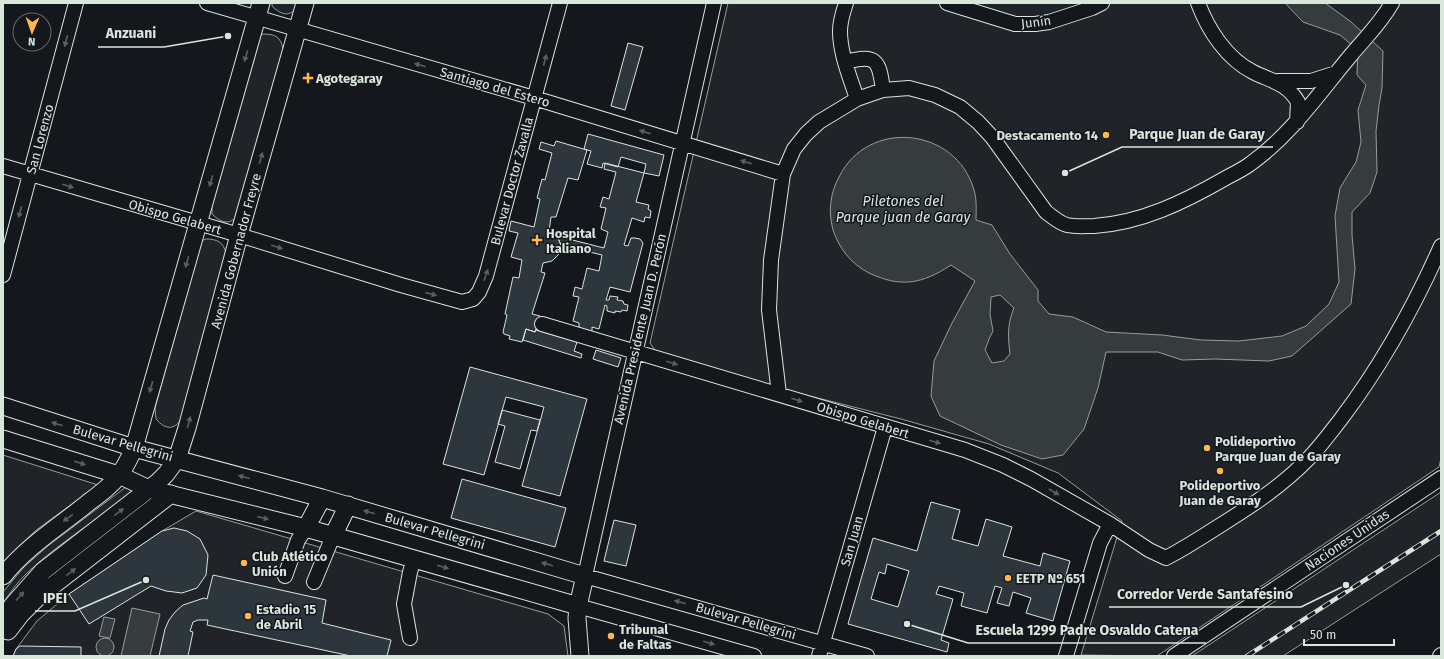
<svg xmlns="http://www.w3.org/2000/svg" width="1444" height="659" viewBox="0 0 1444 659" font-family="'Fira Sans',sans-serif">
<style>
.green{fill:#202428;stroke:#939e99}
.water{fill:#363b3e;stroke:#939e99;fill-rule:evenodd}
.building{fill:#2c363c;stroke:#d8e6dc;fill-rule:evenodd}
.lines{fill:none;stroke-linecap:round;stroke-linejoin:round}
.minor-casing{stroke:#d8e6dc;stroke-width:16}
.major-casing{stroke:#d8e6dc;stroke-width:19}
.minor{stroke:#14181c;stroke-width:14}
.major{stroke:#14181c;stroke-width:17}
.rail-casing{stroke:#d8e6dc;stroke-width:4.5}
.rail{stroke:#14181c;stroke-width:3;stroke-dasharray:9;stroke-linecap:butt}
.oneway{fill:#59605f}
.poi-dot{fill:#ffb74d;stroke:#14181c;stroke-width:1.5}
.labels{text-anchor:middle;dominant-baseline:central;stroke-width:3;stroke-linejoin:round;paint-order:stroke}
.street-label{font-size:13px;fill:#d8e6dc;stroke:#14181c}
.poi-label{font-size:13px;font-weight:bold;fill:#d8e6dc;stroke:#14181c;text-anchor:start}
.water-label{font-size:14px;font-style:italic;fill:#d8e6dc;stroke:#14181c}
.leader{fill:none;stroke:#d8e6dc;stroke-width:1.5}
.callout-dot{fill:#d8e6dc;stroke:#14181c;stroke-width:1.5}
.callout-label{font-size:14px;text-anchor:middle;font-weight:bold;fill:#d8e6dc;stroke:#14181c;stroke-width:3;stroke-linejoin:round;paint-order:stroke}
</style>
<rect width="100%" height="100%" fill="#14181c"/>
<path class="green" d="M272 3H300C292 17 283 17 272 6Z
M728 3H1441V458L1439 467 1157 656 1081 655 1122 521 1058 473 989 444 901 419 802 394 657 353 650 343Z
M263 34C275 34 281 37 283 49L240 211C233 225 223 225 212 214V203L258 36Z
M206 239C217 239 224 242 226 254L183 416C176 430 166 431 156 419L155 408 201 241Z
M3 455 98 485 35 531 3 562Z
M126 487 135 491C100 518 60 542 28 572 18 581 10 593 3 603V592L24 567 49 545Z
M1441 492V554L1283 656H1192Z
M196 511 548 614 564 626 568 656H13L16 649 37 621 69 594 162 531Z"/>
<path class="water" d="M1285 3H1325L1350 21 1383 51 1382 88 1379 105 1376 131 1377 172 1370 193 1352 212V235L1355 269 1351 304 1292 356 1269 361 1215 359 1182 360 1158 352H1106L1098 388 1084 429 1063 455 1042 459 1001 445 940 416 931 396 934 361 952 323 975 281 951 265C922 284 901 288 869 273 851 264 839 248 833 230 828 211 830 194 839 177 868 118 956 127 974 190 977 200 976 210 976 220L992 225 1010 254 1038 290V301L1049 314 1073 317 1106 332 1162 335 1201 340 1239 341 1282 336 1306 326 1329 304 1339 282 1335 216 1340 188 1356 162 1361 142 1358 110 1366 85 1357 75 1358 50 1340 35 1303 22ZM1000 295 1014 308C1007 325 1008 337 1010 354L1004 361 992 363 985 350 989 339 993 331 990 314 991 297Z
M132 608 160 614 150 656H121Z
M104 617 115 619 110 638 99 636Z
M96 647a9 9 0 1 1 18 0a9 9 0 1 1-18 0Z"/>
<path class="building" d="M628 43 643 47 625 110 611 106Z
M588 134 664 155 659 176 644 173 646 164 621 157 618 167 603 163 602 168 587 164 591 151 584 149Z
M556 141 587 150 578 180 568 178 556 217H551L549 231 557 236 561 245 559 254 552 261 543 263 541 272 545 273 532 314 540 316 535 332 526 329 522 342 509 339 510 336 504 334 503 332 507 315 505 314 513 277 519 278 522 260 511 257 518 233 509 231 511 221 534 227 540 199 537 198 542 179 545 180 552 153 539 149 541 142 554 146Z
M605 163 644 173 636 202 649 205 648 209 651 211 650 218 645 217 644 222 632 218 624 245 628 246 631 238H635L640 239 643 243 630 292 610 287 606 300H609L610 296 618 297 617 300 623 301 624 304 628 305 627 311 622 310 621 312 615 311V313L607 311V306L605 305 599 329 592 327V332L579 328V323L573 321 579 297 573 296 575 287 582 289 587 268 599 271 602 255 561 245 557 236 604 248 608 232 601 229 606 208 600 207 603 197 609 199 616 172 604 169Z
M526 329 535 332 536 330 577 342 574 351 582 354 581 358 523 340Z
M596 350 621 358 618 367 593 359Z
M470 367 587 399 560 496 522 486 544 407 506 397 484 475 443 464Z
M502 410 540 420 537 431 531 430 520 469 495 462 505 426 498 424Z
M462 479 566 508 555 547 451 518Z
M931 502 960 510 952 539 978 546 986 519 1012 527 1003 556 1040 566 1043 553 1070 561 1053 621 1026 613 1031 598 1013 592 1009 606 997 603 1002 588 995 586 987 613 961 606 964 593 939 586 936 594 953 599 941 640 949 643 947 652 848 624 873 538 917 551ZM887 564 909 571 898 607 871 599 879 572 885 574Z
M614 520 636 525 626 566 604 561Z
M174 528 187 531 200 539 208 555 206 575 197 588 182 593 166 591 151 586 89 624 69 594 162 531Z
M213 575 326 600 322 623 391 640 387 656H351L207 625 208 620H198L193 622 190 631 193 632 188 656H159L165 629 169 620 175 612 183 605 204 598 207 599Z
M20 646 81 647V656H13L16 649Z"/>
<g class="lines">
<g class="minor-casing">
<path id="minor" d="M207 3 534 98 783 174
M714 3 585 576 867 656
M846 3C843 12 840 22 840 31 840 54 850 77 857 99
M947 3 1015 24H1035L1049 22 1092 8 1102 3
M1198 3C1208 30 1227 59 1253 72 1271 81 1287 83 1298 102L1297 122
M845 62C877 54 879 60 883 90
M1278 81H1311L1336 73
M3 166 239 235 401 285 462 302 473 299 479 292 486 276 560 3
M3 275 76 3
M542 324 965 450 1003 465 1031 479 1110 524 1149 550 1166 558C1183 549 1199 539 1216 528 1248 508 1281 487 1308 459 1320 447 1330 433 1341 419 1381 366 1414 307 1441 246
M779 394 769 310 771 260 783 174 794 149 806 134 819 122 857 99 883 90 909 88 935 95 960 107 978 122 992 137 1046 212C1053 217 1059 223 1067 225 1076 227 1085 226 1094 226 1141 223 1184 202 1224 179 1233 174 1242 170 1250 164 1291 135 1319 93 1351 55 1366 37 1380 24 1392 3
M285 576 298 540 306 528
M314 582 333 536
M578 606 754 656
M410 638 404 604 410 572 414 559
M819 656 885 427
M1066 656 1100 543 1110 524
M1174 656 1441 478
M1440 656 1441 655"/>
</g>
<g class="major-casing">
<path id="major" d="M3 406 134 448 322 498 585 576 578 606 577 618 580 656
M3 439 119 475 149 489 306 528 578 606
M306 528 322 498
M333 536 348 505
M3 576C27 546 60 526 89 502 100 494 111 486 119 475 125 468 130 457 134 448L261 3
M3 630 12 606 43 571 158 482 166 474 177 459 187 428 239 235 305 3
M8 631 21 614 38 597 171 494"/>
</g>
<use href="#minor" class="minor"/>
<use href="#major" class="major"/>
<g class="rail-casing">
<path id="rail" d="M1247 656 1441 531"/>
</g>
<use href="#rail" class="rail"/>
</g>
<defs><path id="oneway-solid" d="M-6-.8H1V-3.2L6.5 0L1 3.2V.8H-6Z"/></defs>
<g class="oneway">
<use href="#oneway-solid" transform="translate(66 41) rotate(105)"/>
<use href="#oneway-solid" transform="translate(246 56) rotate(106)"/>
<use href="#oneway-solid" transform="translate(545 60) rotate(-75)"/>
<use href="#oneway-solid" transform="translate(420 65) rotate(-164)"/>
<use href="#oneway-solid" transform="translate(645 132) rotate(-163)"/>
<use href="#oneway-solid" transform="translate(261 158) rotate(-74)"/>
<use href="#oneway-solid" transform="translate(746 162) rotate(-163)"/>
<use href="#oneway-solid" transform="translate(211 181) rotate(106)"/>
<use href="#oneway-solid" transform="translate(68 186) rotate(17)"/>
<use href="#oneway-solid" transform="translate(20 212) rotate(105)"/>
<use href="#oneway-solid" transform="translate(277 247) rotate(17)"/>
<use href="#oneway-solid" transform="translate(187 262) rotate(106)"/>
<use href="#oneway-solid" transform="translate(486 275) rotate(-71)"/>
<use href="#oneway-solid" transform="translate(431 294) rotate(15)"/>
<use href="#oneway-solid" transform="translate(672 363) rotate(17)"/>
<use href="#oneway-solid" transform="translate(151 387) rotate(106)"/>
<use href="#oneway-solid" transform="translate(797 400) rotate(17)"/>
<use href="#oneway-solid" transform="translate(189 422) rotate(-75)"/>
<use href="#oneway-solid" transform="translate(57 424) rotate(-162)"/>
<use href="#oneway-solid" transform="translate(935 442) rotate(16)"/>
<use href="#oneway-solid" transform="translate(80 463) rotate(17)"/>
<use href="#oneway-solid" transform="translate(244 477) rotate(-165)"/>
<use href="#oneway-solid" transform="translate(1054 492) rotate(30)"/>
<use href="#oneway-solid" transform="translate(119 512) rotate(-37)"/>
<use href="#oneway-solid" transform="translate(369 512) rotate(-164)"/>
<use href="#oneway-solid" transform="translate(68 518) rotate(144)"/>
<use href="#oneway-solid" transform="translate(263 518) rotate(14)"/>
<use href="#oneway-solid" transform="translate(547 564) rotate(-164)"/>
<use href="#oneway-solid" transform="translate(443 567) rotate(16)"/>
<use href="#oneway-solid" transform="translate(71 572) rotate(-37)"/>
<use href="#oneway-solid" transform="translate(20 596) rotate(-48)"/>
<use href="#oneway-solid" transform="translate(680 602) rotate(-164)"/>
<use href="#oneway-solid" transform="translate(709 643) rotate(16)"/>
</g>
<g class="poi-dot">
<path d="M306 72h4v4h4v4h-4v4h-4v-4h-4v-4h4z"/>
<circle cx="1106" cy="135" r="4"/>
<path d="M535 234h4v4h4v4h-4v4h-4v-4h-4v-4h4z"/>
<circle cx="1207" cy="448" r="4"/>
<circle cx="1220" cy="471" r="4"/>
<circle cx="244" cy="563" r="4"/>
<circle cx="1008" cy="578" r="4"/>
<circle cx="248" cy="616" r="4"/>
<circle cx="611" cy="636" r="4"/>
</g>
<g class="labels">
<g class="street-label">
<text transform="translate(1036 22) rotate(-7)">Junín</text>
<text transform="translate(495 87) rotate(16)">Santiago del Estero</text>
<text transform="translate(40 139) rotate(-75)">San Lorenzo</text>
<text transform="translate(512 181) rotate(-75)">Bulevar Doctor Zavalla</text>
<text transform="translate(175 217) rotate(16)">Obispo Gelabert</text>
<text transform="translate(236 251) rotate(-75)">Avenida Gobernador Freyre</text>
<text transform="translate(640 329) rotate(-77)">Avenida Presidente Juan D. Perón</text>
<text transform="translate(863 420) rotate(17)">Obispo Gelabert</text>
<text transform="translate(123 443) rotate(16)">Bulevar Pellegrini</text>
<text transform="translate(435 531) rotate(16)">Bulevar Pellegrini</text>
<text transform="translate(1347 540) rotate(-34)">Naciones Unidas</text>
<text transform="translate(852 541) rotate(-74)">San Juan</text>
<text transform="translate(746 621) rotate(16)">Bulevar Pellegrini</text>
</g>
<g class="poi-label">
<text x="316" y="78">Agotegaray</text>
<text x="1098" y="135" text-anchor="end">Destacamento 14</text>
<text x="546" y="233">Hospital<tspan x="546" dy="15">Italiano</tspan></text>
<text x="1215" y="441">Polideportivo<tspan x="1215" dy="15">Parque Juan de Garay</tspan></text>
<text x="1220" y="485" text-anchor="middle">Polideportivo<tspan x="1220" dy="15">Juan de Garay</tspan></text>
<text x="252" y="556">Club Atlético<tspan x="252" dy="15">Unión</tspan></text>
<text x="1016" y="578">EETP Nº 651</text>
<text x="256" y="609">Estadio 15<tspan x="256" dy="15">de Abril</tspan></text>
<text x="619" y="629">Tribunal<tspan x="619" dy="15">de Faltas</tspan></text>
</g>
<g class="water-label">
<text x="903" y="201">Piletones del<tspan x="903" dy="16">Parque juan de Garay</tspan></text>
</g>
</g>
<path class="leader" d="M228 36L164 47H98M1065 173L1122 147H1273M1346 585L1301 607H1109M146 580L75 611H35M907 624L968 643H1206"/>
<g class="callout-dot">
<circle cx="228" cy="36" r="4"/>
<circle cx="1065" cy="173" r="4"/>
<circle cx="1346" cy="585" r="4"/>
<circle cx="146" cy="580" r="4"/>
<circle cx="907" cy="624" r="4"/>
</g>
<g class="callout-label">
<text x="131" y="38">Anzuani</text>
<text x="1197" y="139">Parque Juan de Garay</text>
<text x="1205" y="599">Corredor Verde Santafesino</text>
<text x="55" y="603">IPEI</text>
<text x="1087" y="635">Escuela 1299 Padre Osvaldo Catena</text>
</g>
<rect width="1444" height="659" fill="none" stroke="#d8e6dc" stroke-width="8"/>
<g transform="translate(32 32) rotate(182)"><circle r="19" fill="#14181c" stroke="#626a69"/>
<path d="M0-3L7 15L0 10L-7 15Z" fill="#ffb74d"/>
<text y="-6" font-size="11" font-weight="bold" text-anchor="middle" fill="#d8e6dc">N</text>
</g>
<path d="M1304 639v6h90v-6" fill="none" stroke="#d8e6dc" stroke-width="2"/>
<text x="1310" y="639" font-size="12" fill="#d8e6dc" stroke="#14181c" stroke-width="3" paint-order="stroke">50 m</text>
</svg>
